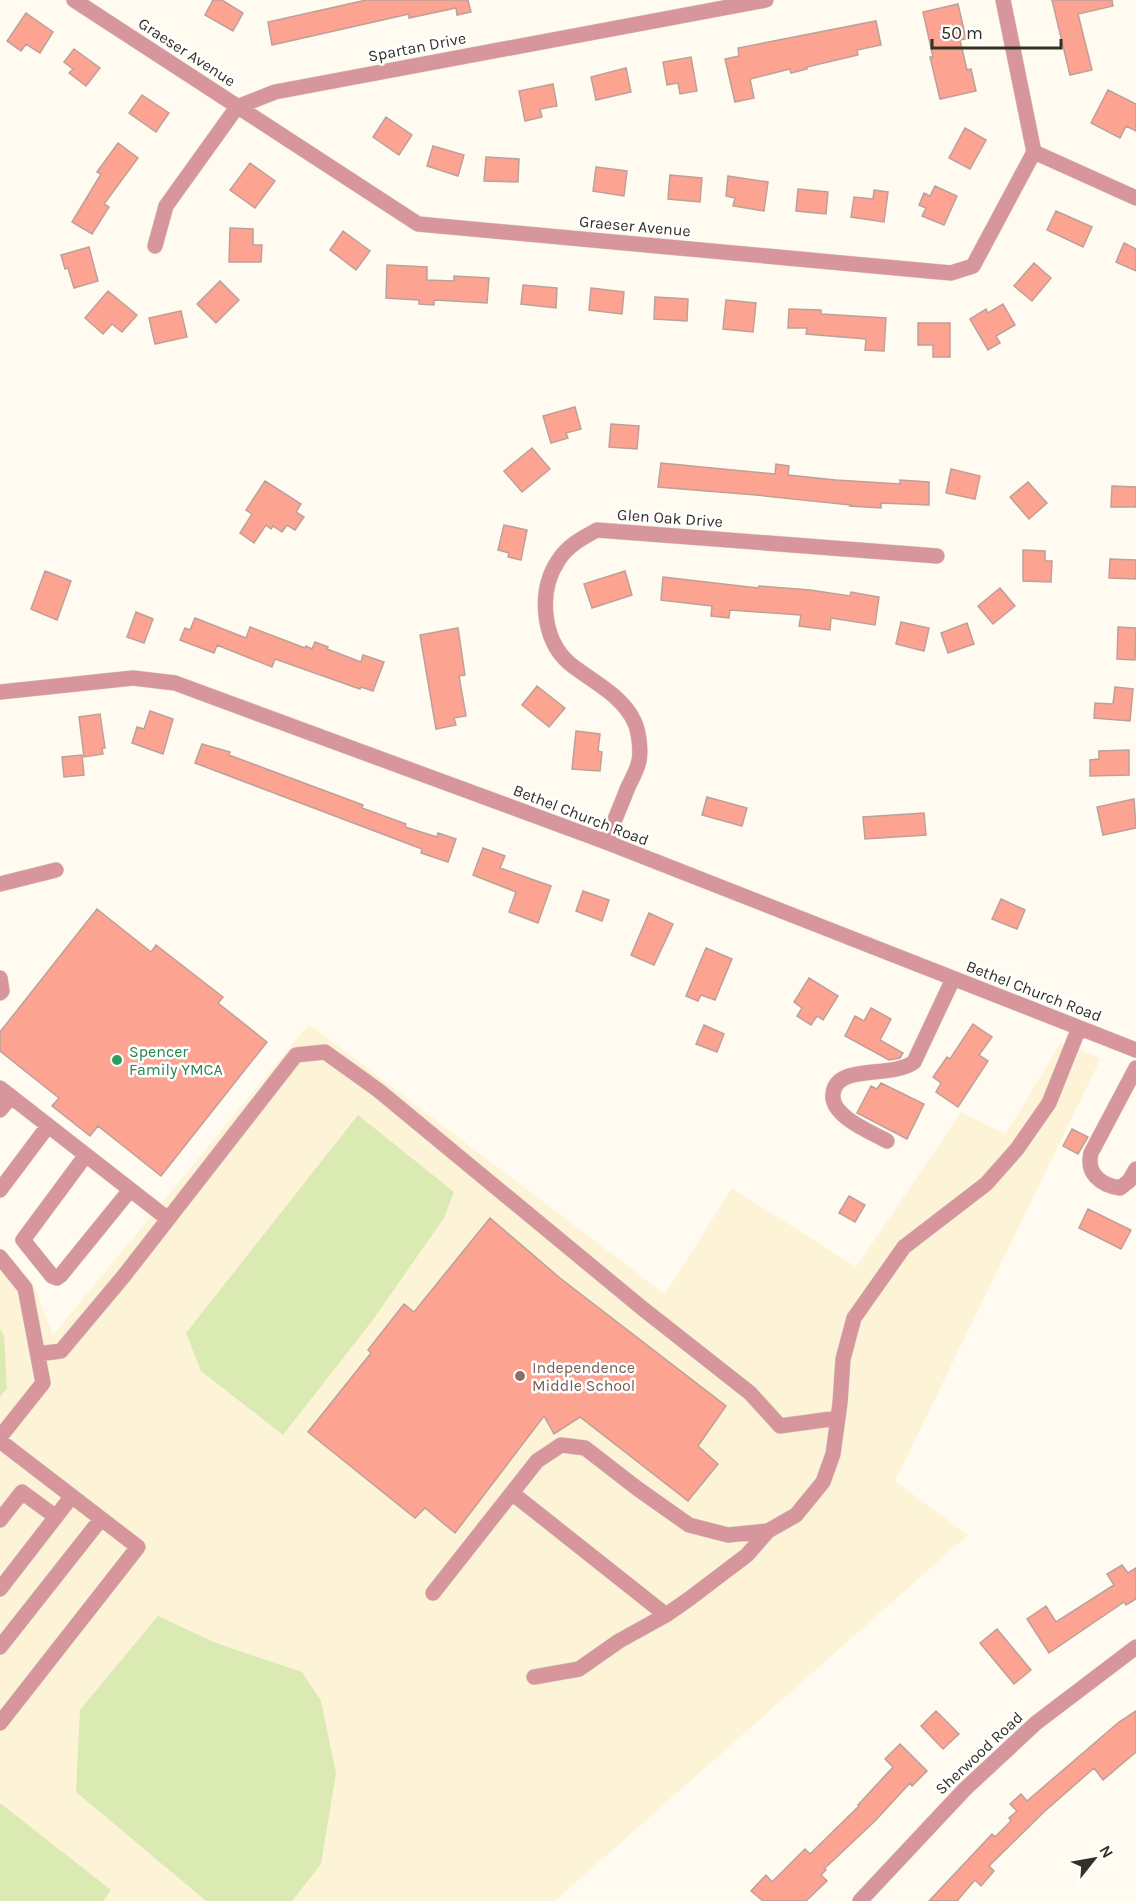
<svg xmlns="http://www.w3.org/2000/svg" width="1136" height="1901" viewBox="0 0 1136 1901" font-family="Karla,sans-serif">
<style>
.built{fill:#fdf4d8}
.green{fill:#dbe9b2}
.building{fill:#fda392;stroke:#bea09a;stroke-width:1.5}
.lines{fill:none;stroke-linecap:round;stroke-linejoin:round}
.minor-casing{stroke:#dad6cb;stroke-width:16}
.minor{stroke:#d6969c;stroke-width:15}
.leisure-dot{fill:#2e9e5b;stroke:#fff;stroke-width:2}
.education-dot{fill:#8d6e63;stroke:#fff;stroke-width:2}
.labels{text-anchor:middle;dominant-baseline:central;stroke-width:5;stroke-linejoin:round;paint-order:stroke}
.street-label{font-size:16px;fill:#333025;stroke:#fff}
.leisure-label{font-size:16px;fill:#27864d;stroke:#fff;text-anchor:start}
.education-label{font-size:16px;fill:#785e54;stroke:#fff;text-anchor:start}
</style>
<rect width="100%" height="100%" fill="#fffbf0"/>
<path class="built" d="M309 1024 665 1294 732 1188 856 1267 961 1112 1006 1134 1061 1042 1101 1058 895 1481 968 1535 555 1901H0V1246L33 1283 53 1335Z"/>
<path class="green" d="M358 1115 454 1192 444 1218 372 1321 283 1435 201 1371 186 1333Z
M0 1329 4 1336 7 1388 0 1397Z
M158 1616 216 1643 302 1672 321 1701 336 1773 321 1864 292 1901H206L76 1792 80 1710Z
M0 1803 111 1890 103 1901H0Z"/>
<path class="building" d="M213 0H222L243 13 233 31 205 15Z
M366 0H468L471 12 457 15 456 8 409 18V14L272 45 268 22Z
M1052 0H1112L1113 6 1078 14 1092 70 1070 75Z
M958 4 966 39 960 40 967 70 971 69 976 91 940 99 930 57H933L923 12Z
M26 13 53 32 40 53 26 44 21 51 7 41Z
M876 21 881 45 857 50 858 55 807 67V69L791 73 790 69 750 79 754 98 735 102 725 59 739 56 738 48Z
M74 49 100 68 86 86 69 73 73 69 64 62Z
M691 57 697 91 680 94 678 83 667 85 663 62Z
M626 68 631 92 596 100 591 77Z
M553 84 557 106 540 109 542 117 525 121 519 91Z
M1108 90 1136 104V131L1126 126 1120 138 1091 123Z
M142 95 169 113 156 132 129 113Z
M386 117 412 135 399 155 373 137Z
M965 128 986 140 970 169 949 158Z
M118 143 138 158 104 204 109 207 92 234 72 222 101 174 97 172Z
M433 146 464 155 458 176 427 166Z
M486 157 519 159 518 182 484 181Z
M250 163 275 181 255 208 230 190Z
M596 167 627 171 624 196 593 191Z
M670 175 702 178 700 202 668 199Z
M728 176 768 182 764 211 733 206 735 198 726 196Z
M935 186 957 196 944 225 922 216 926 208 919 205 924 193 930 196Z
M798 189 828 192 826 214 796 211Z
M874 190 888 192 884 222 851 217 854 197 873 199Z
M1056 211 1092 227 1083 247 1047 230Z
M230 228 253 229V245H262L261 262H229Z
M343 231 370 251 356 270 330 250Z
M1124 243 1136 249V271L1116 262Z
M89 247 98 281 74 288 68 268 65 269 61 255Z
M1034 263 1051 278 1032 301 1014 286Z
M387 265 427 267V280L454 281V276L489 278 487 303 434 300V305L419 304V300L386 298Z
M220 281 239 300 216 323 197 304Z
M523 285 557 288 556 308 521 304Z
M591 288 624 292 622 314 589 310Z
M108 291 137 315 122 332 112 324 103 334 85 318Z
M655 297 688 299 687 321 654 319Z
M726 300 756 303 753 332 723 329Z
M1003 304 1015 325 996 336 1000 343 988 350 970 319 986 309 988 313Z
M789 309 821 310V314L886 318 884 351 865 350 866 339 806 334 807 328H788Z
M181 311 187 337 155 344 149 318Z
M918 323H950V357H933V345H918Z
M575 407 581 429 566 433 568 438 551 443 543 416Z
M611 424 639 426 637 449 609 447Z
M532 448 550 469 522 492 504 471Z
M661 463 775 474 776 464 789 466 788 475 836 480 900 484V480L929 482V505L881 503V508L850 506 851 505 756 495 658 487Z
M951 469 980 476 975 499 946 493Z
M265 481 301 504 296 512 304 517 295 530 287 525 282 532 273 526 271 529 266 525 254 543 240 533 252 514 246 510Z
M1028 482 1047 503 1029 519 1010 497Z
M1112 486 1136 487V507H1111Z
M504 525 527 530 521 560 508 557 509 553 498 550Z
M1023 550 1045 551V561H1052L1051 582 1023 581Z
M1110 559 1136 560V579L1109 578Z
M45 571 71 581 57 620 31 609Z
M625 571 632 595 592 608 584 584Z
M663 577 758 588 759 586 810 590 850 596 851 592 879 597 875 625 831 618 830 630 799 626 801 615 730 610 729 618 711 616 712 606 661 600Z
M1000 588 1015 606 993 624 978 606Z
M136 612 153 619 144 643 127 637Z
M195 618 246 638 250 627 305 648 306 646 312 649 315 642 328 647 327 649 361 662 363 655 384 662 373 691 361 687 360 689 275 659 272 667 217 645 214 653 180 640 185 628 190 630Z
M901 622 929 628 924 651 896 644Z
M967 623 974 644 948 653 941 633Z
M1118 627 1136 628 1135 660 1117 659Z
M458 628 465 675 459 676 466 716 454 718 456 725 436 729 420 635Z
M537 686 565 708 549 727 522 705Z
M1115 687 1133 689 1130 721 1094 718 1095 703 1113 704Z
M150 711 173 719 163 754 132 743 137 727 144 729Z
M100 714 105 748H102L103 754 84 757 79 717Z
M576 731 600 734 598 751 602 752 600 771 572 769Z
M202 744 230 752 229 755 363 805 362 808 406 824 405 827 437 837 438 833 456 839 448 862 421 853 422 849 195 763Z
M1129 750V775L1090 776V760L1099 759V751Z
M82 755 84 775 64 777 62 757Z
M707 797 747 808 742 826 702 815Z
M1134 799 1136 828 1103 835 1097 807Z
M924 813 926 835 865 839 863 817Z
M483 848 505 856 500 868 551 886 538 923 509 912 516 892 473 875Z
M583 891 609 900 602 921 576 911Z
M1001 899 1025 910 1017 929 992 919Z
M97 909 151 952 156 945 223 997 218 1003 267 1042 161 1176 98 1126 90 1136 52 1106 59 1098 0 1051V1032Z
M649 913 673 924 654 965 631 955Z
M706 948 732 959 715 1000 701 995 698 1001 686 996Z
M809 978 838 996 823 1020 817 1016 811 1025 797 1016 802 1008 794 1002Z
M871 1008 891 1019 880 1040 903 1053 900 1058 889 1060 845 1036 855 1016 864 1021Z
M973 1024 992 1037 979 1055 988 1061 958 1107 936 1092 941 1083 933 1077 947 1057 950 1059Z
M704 1025 724 1034 717 1052 696 1044Z
M881 1083 924 1104 907 1139 857 1113 871 1086 877 1089Z
M1072 1129 1088 1137 1078 1154 1063 1146Z
M849 1196 865 1205 855 1222 839 1213Z
M1088 1209 1131 1230 1121 1249 1079 1228Z
M490 1218 560 1278 726 1406 698 1446 718 1464 688 1501 580 1417 554 1434 544 1416 455 1533 425 1508 415 1518 308 1432 371 1353 368 1350 404 1304 414 1312Z
M1122 1565 1128 1573 1136 1568V1599L1126 1605 1124 1602 1049 1653 1027 1619 1046 1606 1056 1622 1114 1585 1107 1574Z
M997 1629 1031 1670 1014 1684 980 1643Z
M936 1711 959 1734 943 1749 921 1726Z
M1136 1711V1752L1103 1780 1094 1768 1045 1811 989 1866 994 1871 981 1886 975 1880 957 1901H929L992 1834 995 1837 1011 1821 1009 1818 1017 1811 1010 1804 1021 1794 1027 1801 1119 1722Z
M900 1744 927 1771 912 1786 910 1783 875 1821 824 1869 826 1870 821 1875 827 1881 806 1901H763L751 1891 766 1875 772 1882 805 1849 810 1854 859 1806 858 1805 893 1767 885 1759Z"/>
<g class="lines">
<g class="minor-casing">
<path id="minor" d="M74 0 418 224 951 273 973 266 1034 152 1003 0
M1034 152 1136 198
M155 246 166 206 237 107 275 92 766 0
M0 692 133 678 175 683 606 842 1136 1050
M606 842C613 824 621 805 628 787 632 779 637 770 639 761 641 750 639 731 634 721 621 694 591 681 569 663 542 639 538 591 558 561 567 546 582 538 597 530L937 556
M0 884 56 870
M0 978 2 991 0 993
M1136 1068 1091 1153C1086 1173 1100 1185 1120 1188L1129 1181 1136 1169
M0 1088 168 1219
M0 1110 11 1097
M887 1141C871 1132 830 1116 833 1094 836 1063 891 1079 914 1062L953 979
M86 1155 23 1240 52 1276 57 1278 61 1275 130 1190
M0 1190 48 1126
M0 1257 25 1288 43 1383 0 1437
M38 1354 61 1351 123 1277 296 1055 325 1052 378 1090 642 1308 750 1393 780 1426 838 1418
M0 1441 138 1547 0 1723
M512 1493 666 1615
M0 1520 22 1492 56 1517
M0 1589 72 1496
M433 1593 537 1461 561 1445 585 1448 638 1489 689 1525 728 1535 768 1531
M0 1647 101 1519
M534 1677 579 1669 619 1641 666 1615 689 1599 747 1555 768 1531 796 1515 823 1482 833 1454 840 1403 843 1359 854 1318 904 1247 986 1184 1017 1149 1049 1103 1079 1028
M860 1901 965 1789 1036 1723 1136 1647"/>
</g>
<use href="#minor" class="minor"/>
</g>
<circle class="leisure-dot" cx="117" cy="1060" r="6"/>
<circle class="education-dot" cx="520" cy="1376" r="6"/>
<g class="labels">
<g class="street-label">
<text transform="translate(417 47) rotate(-11)">Spartan Drive</text>
<text transform="translate(187 52) rotate(33)">Graeser Avenue</text>
<text transform="translate(635 226) rotate(5)">Graeser Avenue</text>
<text transform="translate(670 518) rotate(4)">Glen Oak Drive</text>
<text transform="translate(581 815) rotate(21)">Bethel Church Road</text>
<text transform="translate(1034 991) rotate(21)">Bethel Church Road</text>
<text transform="translate(979 1753) rotate(-43)">Sherwood Road</text>
</g>
<g class="leisure-label">
<text x="129" y="1051">Spencer<tspan x="129" dy="18">Family YMCA</tspan></text>
</g>
<g class="education-label">
<text x="532" y="1367">Independence<tspan x="532" dy="18">Middle School</tspan></text>
</g>
</g>
<g transform="translate(1094 1859) rotate(59)" stroke="#ffffff" stroke-width="4.5" paint-order="stroke">
<path d="M0-4.5L10 22L0 15L-10 22Z" fill="#333025"/>
<text y="-9" font-size="16" font-weight="bold" text-anchor="middle" fill="#333025">N</text>
</g>
<path d="M932 39v9h129v-9" fill="none" stroke="#333025" stroke-width="3"/>
<text x="941" y="39" font-size="18" fill="#333025" stroke="#ffffff" stroke-width="4.5" paint-order="stroke">50 m</text>
</svg>
